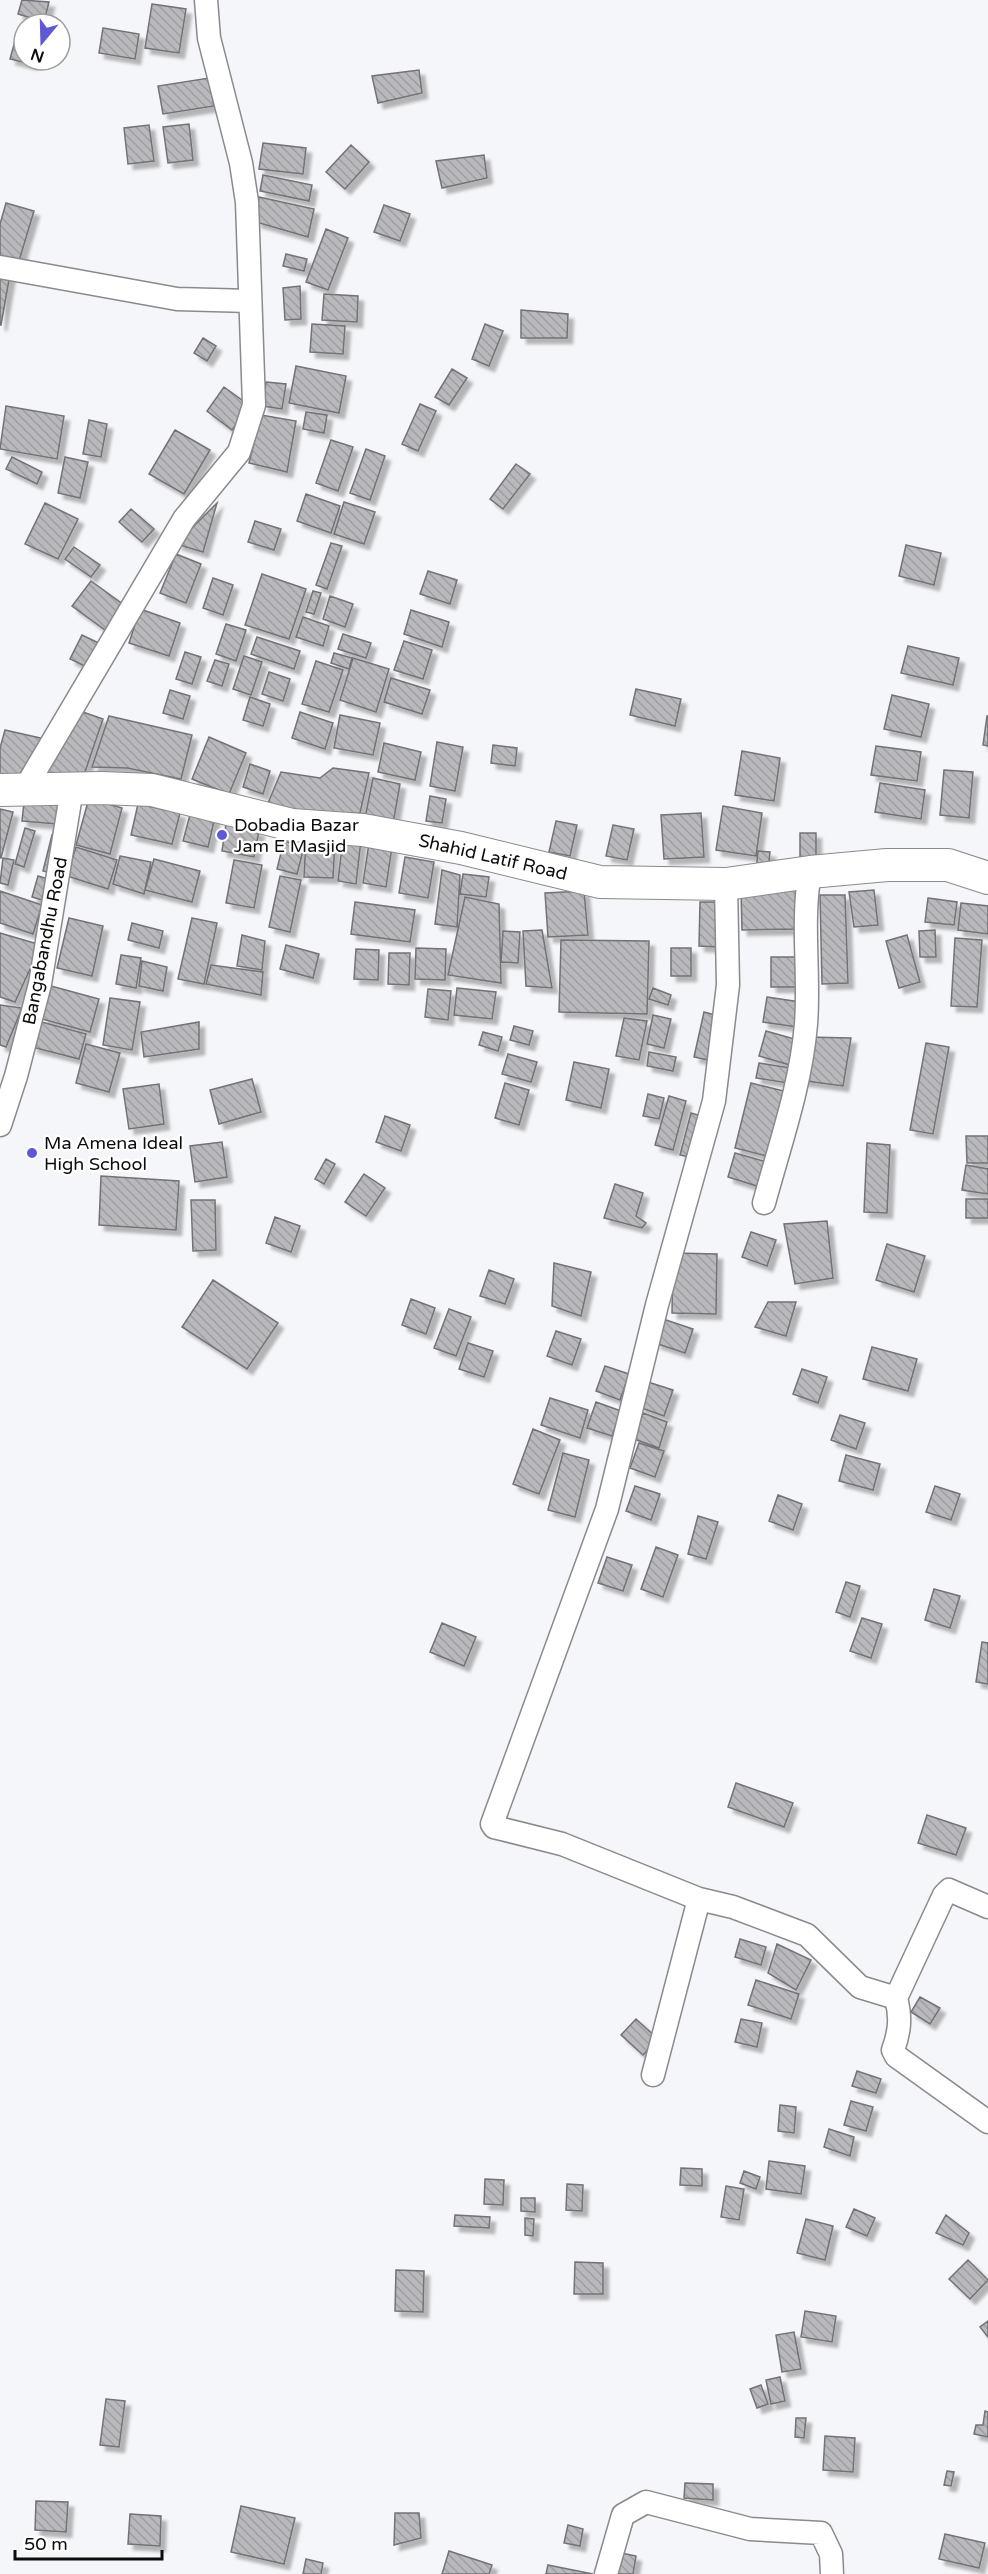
<svg xmlns="http://www.w3.org/2000/svg" width="988" height="2574" viewBox="0 0 988 2574" font-family="'Varela Round',sans-serif">
<style>
.building{fill:url(#building-back-hatch);stroke:#727376;stroke-width:1.5;filter:url(#shadow)}
.lines{fill:none;stroke-linecap:round;stroke-linejoin:round}
.street-casing{stroke:#8a8a8e;stroke-width:25}
.secondary-casing{stroke:#8a8a8e;stroke-width:34}
.street{stroke:#fff;stroke-width:22}
.secondary{stroke:#fff;stroke-width:32}
.poi-dot{fill:#5e5ad3;stroke:#fff;stroke-width:2}
.labels{text-anchor:middle;dominant-baseline:central;stroke-width:4.5;stroke-linejoin:round;paint-order:stroke}
.poi-label{font-size:18px;fill:#0c0c0d;stroke:#fff;text-anchor:start}
.street-label{font-size:18px;fill:#0c0c0d;stroke:#fff}
</style>
<defs>
<pattern id="building-back-hatch" width="6" height="6" patternUnits="userSpaceOnUse" patternTransform="scale(1.5)"><rect width="6" height="6" fill="#b9b9bd"/><path d="M-1 5l2 2M0 0l6 6M5-1l2 2" fill="none" stroke="#9e9ea1"/></pattern>
<filter id="shadow"><feDropShadow dx="5.5" dy="5.5" stdDeviation="1.5" flood-color="#0004"/></filter>
</defs>
<rect width="100%" height="100%" fill="#f5f6f9"/>
<path class="building" d="M22 0 49 2 44 22 18 14Z
M152 4 186 9 179 53 145 48Z
M103 28 139 34 135 59 99 53Z
M18 30 24 32V60H32L31 64 10 59Z
M419 70 422 93 378 103 372 76Z
M209 78 214 106 163 114 158 86Z
M189 124 193 160 168 163 163 127Z
M149 125 154 161 128 164 124 128Z
M263 143 306 148 303 174 259 169Z
M351 145 369 162 345 189 326 172Z
M484 155 487 178 442 188 436 161Z
M263 175 312 185 309 201 260 191Z
M259 197 314 209 308 237 256 222Z
M6 203 34 211 19 261 0 256V224Z
M384 205 410 214 400 241 374 232Z
M326 229 348 238 328 290 306 282Z
M286 254 307 259 304 271 283 266Z
M0 272 10 274 1 325H0Z
M300 286 301 319 285 320 283 288Z
M324 294 358 296 357 322 322 320Z
M521 310 568 314 567 338H521Z
M312 324 345 326 343 354 310 352Z
M485 324 503 331 489 366 472 359Z
M203 338 216 346 207 361 194 353Z
M296 366 346 376 339 413 289 403Z
M452 369 467 378 449 405 435 397Z
M266 382 286 384 282 409 263 406Z
M224 387 250 406 232 430 207 411Z
M420 404 436 411 418 451 402 444Z
M6 406 64 416 57 459 0 449Z
M306 412 327 415 324 433 303 429Z
M261 415 296 421 287 472 249 463Z
M89 420 107 424 101 457 83 454Z
M175 430 210 450 184 494 149 474Z
M331 440 353 447 338 491 316 483Z
M366 449 385 456 370 500 350 493Z
M12 457 42 472 37 484 6 469Z
M65 457 88 462 80 498 58 493Z
M516 464 530 474 503 509 490 499Z
M306 494 340 506 331 533 297 521Z
M344 502 375 512 364 544 334 534Z
M45 503 78 519 58 559 25 544Z
M217 503 203 552 176 544Z
M131 509 154 529 142 542 119 522Z
M255 521 281 529 274 550 248 542Z
M331 543 342 546 327 589 316 585Z
M906 545 941 553 934 585 899 576Z
M74 547 100 565 91 577 65 559Z
M176 554 201 564 186 603 160 593Z
M428 571 457 580 450 604 420 594Z
M262 574 306 589 289 639 245 625Z
M213 578 233 585 223 615 203 608Z
M91 581 124 605 105 630 72 606Z
M313 591 321 593 314 614 306 612Z
M330 596 353 604 345 627 323 619Z
M140 609 180 623 169 656 129 643Z
M411 610 449 622 442 647 404 634Z
M303 617 329 626 323 646 296 637Z
M226 624 246 630 236 661 216 654Z
M343 634 371 643 366 658 338 649Z
M82 635 103 645 91 669 70 659Z
M257 637 300 651 294 669 251 654Z
M404 641 432 650 423 679 394 670Z
M908 646 959 658 953 685 901 673Z
M185 652 201 657 192 684 176 679Z
M334 653 352 658 349 669 331 663Z
M244 656 262 662 251 695 233 689Z
M353 658 389 669 376 712 340 700Z
M215 660 229 664 222 686 207 681Z
M316 661 343 670 329 712 302 704Z
M269 672 290 679 283 701 262 694Z
M391 678 430 690 422 714 384 702Z
M636 689 681 699 675 726 630 715Z
M170 690 190 696 183 719 163 713Z
M892 695 929 704 921 737 884 729Z
M250 697 270 704 263 726 243 720Z
M77 710 103 719 85 772 34 780Z
M300 712 333 723 325 749 292 738Z
M340 715 380 723 373 755 334 748Z
M109 716 192 735 181 779 127 768 92 767Z
M987 716H988V746L983 745Z
M5 730 45 739 19 783 0 778V748Z
M209 737 246 753 229 794 192 779Z
M437 742 463 747 455 791 430 786Z
M384 743 421 752 415 780 378 772Z
M493 745 517 748 515 766 491 763Z
M876 746 921 752 917 781 871 775Z
M742 751 780 758 774 801 735 795Z
M250 764 270 771 263 794 243 787Z
M333 768 369 773 360 813 300 815 268 803 281 772 320 778Z
M944 770 973 772 969 818 940 815Z
M373 778 400 784 393 824 365 818Z
M880 783 925 790 921 819 875 812Z
M430 796 446 799 442 823 426 821Z
M89 798 122 808 110 854 76 845Z
M24 802 58 805 57 824 22 821Z
M138 804 180 813 172 844 131 835Z
M723 806 762 813 756 856 716 850Z
M0 809 13 812 1 858H0Z
M191 811 215 817 208 847 183 841Z
M701 813 704 857 664 859 661 815Z
M556 821 577 825 570 856 549 852Z
M226 824 259 831 254 857 222 851Z
M613 825 634 829 627 860 606 856Z
M25 828 35 831 24 867 15 864Z
M800 833H816V862H800Z
M52 835 64 838 55 874 43 871Z
M343 838 361 840 356 884 338 881Z
M306 840 335 841 333 878 304 877Z
M284 841 304 847 297 874 277 869Z
M369 843 392 847 386 887 363 883Z
M76 847 117 860 108 889 67 876Z
M758 851 770 852 768 872 756 871Z
M120 856 151 862 144 894 113 884Z
M405 857 434 862 428 898 399 893Z
M3 858 14 860 8 885 0 883Z
M154 859 200 871 192 902 145 890Z
M234 860 262 865 254 908 226 903Z
M442 870 460 875 457 927 435 924Z
M463 874 489 877 486 897 460 894Z
M38 876 55 881 49 902 32 897Z
M280 876 301 880 290 932 269 927Z
M797 890 798 929 742 930 741 891Z
M874 890 878 925 854 927 849 892Z
M0 891 42 905 33 934 0 923Z
M584 891 588 935 548 937 545 893Z
M820 895H845L848 983 822 984Z
M465 897 499 904 501 983 448 975Z
M928 898 957 902 954 925 925 922Z
M355 902 415 910 410 942 351 934Z
M700 902H718V947L699 946Z
M961 903 988 906V934L958 930Z
M69 918 103 926 92 976 57 968Z
M192 918 217 923 204 984 178 979Z
M132 923 163 931 159 948 128 940Z
M542 930 552 988 526 986 523 931Z
M935 930 936 957H920L919 931Z
M503 931 520 932 518 963 501 962Z
M0 933 41 945 15 1002 0 997Z
M242 935 265 941 262 970 237 966Z
M907 935 920 982 899 988 886 941Z
M955 938 982 940 977 1007 951 1006Z
M561 940 649 941 647 1014 559 1012Z
M286 945 319 954 313 978 280 969Z
M416 948 446 949 445 980 415 979Z
M671 948H691V976H671Z
M356 949 379 950 378 980 354 979Z
M389 953H410L409 985 388 984Z
M121 955 141 958 136 988 116 984Z
M771 957H799V987H771Z
M142 961 167 967 163 991 139 986Z
M211 965 263 972 261 995 206 984Z
M51 986 99 999 90 1032 42 1019Z
M457 988 496 992 492 1019 454 1015Z
M653 988 671 995 668 1005 649 999Z
M428 989 451 991 448 1020 425 1017Z
M767 997 800 1002 797 1027 763 1022Z
M110 998 140 1002 132 1050 103 1045Z
M0 1005 22 1008 6 1047 0 1045Z
M704 1012 723 1017 713 1061 694 1057Z
M653 1015 671 1019 664 1048 647 1044Z
M624 1018 647 1021 639 1060 616 1056Z
M38 1021 86 1034 79 1059 32 1047Z
M199 1022V1049L144 1057 141 1032Z
M514 1026 533 1031 529 1045 510 1040Z
M766 1031 798 1040 790 1065 759 1056Z
M483 1032 502 1037 498 1051 479 1045Z
M805 1037 851 1038 843 1086 799 1080Z
M926 1043 949 1047 933 1134 910 1130Z
M86 1044 120 1053 109 1092 76 1083Z
M649 1052 676 1057 673 1071 647 1066Z
M508 1054 537 1062 531 1082 502 1074Z
M574 1062 609 1069 601 1108 566 1100Z
M759 1063 791 1068 788 1083 756 1078Z
M252 1079 261 1112 219 1124 210 1090Z
M505 1083 529 1090 519 1125 495 1118Z
M751 1083 788 1092 771 1157 735 1148Z
M159 1084 164 1124 129 1129 123 1089Z
M648 1094 664 1098 659 1119 643 1116Z
M669 1096 686 1101 673 1150 655 1145Z
M691 1113 708 1118 698 1159 680 1155Z
M385 1116 410 1125 401 1151 376 1142Z
M966 1136H988V1163H967Z
M222 1142 227 1177 195 1182 190 1146Z
M867 1143 890 1145 887 1213 864 1212Z
M735 1153 767 1162 760 1187 728 1177Z
M326 1159 335 1164 324 1184 315 1179Z
M966 1165 988 1169V1194L962 1190Z
M364 1174 385 1188 366 1216 345 1202Z
M101 1176 179 1181 176 1230 99 1225Z
M615 1184 643 1193 636 1216 646 1223 642 1228 604 1218Z
M966 1199H988V1218H966Z
M191 1200H215L216 1250 193 1251Z
M275 1217 300 1226 291 1252 266 1243Z
M827 1221 833 1278 795 1284 784 1224Z
M751 1232 776 1240 767 1266 742 1257Z
M887 1244 925 1256 914 1292 876 1280Z
M673 1253 717 1254 716 1314 672 1313Z
M554 1263 591 1272 581 1316 552 1306Z
M489 1270 514 1279 505 1304 480 1296Z
M213 1280 278 1323 247 1369 182 1327Z
M411 1299 435 1308 426 1334 402 1325Z
M768 1302H796L786 1336 755 1327Z
M449 1309 471 1317 456 1356 434 1348Z
M663 1319 693 1329 685 1353 655 1343Z
M556 1331 581 1339 572 1365 547 1356Z
M468 1343 493 1351 484 1377 459 1369Z
M872 1347 917 1359 908 1391 863 1379Z
M605 1366 629 1374 620 1400 596 1391Z
M802 1369 827 1377 818 1403 793 1394Z
M648 1382 673 1390 664 1416 639 1407Z
M550 1398 588 1410 580 1438 541 1425Z
M596 1402 621 1411 612 1436 587 1428Z
M643 1413 667 1422 659 1448 634 1439Z
M840 1415 865 1423 856 1449 831 1440Z
M533 1429 560 1440 539 1494 513 1484Z
M639 1443 664 1451 655 1477 630 1468Z
M563 1453 589 1460 575 1517 548 1510Z
M846 1455 880 1464 873 1490 839 1481Z
M635 1486 660 1494 651 1520 626 1511Z
M935 1486 960 1494 951 1520 926 1512Z
M778 1495 802 1504 793 1530 769 1521Z
M698 1516 718 1522 706 1559 688 1554Z
M656 1547 678 1555 663 1597 641 1589Z
M607 1557 632 1565 623 1591 598 1583Z
M846 1582 860 1586 850 1617 836 1612Z
M934 1589 960 1596 950 1628 925 1620Z
M862 1618 882 1624 871 1658 850 1651Z
M442 1623 476 1637 464 1666 430 1652Z
M982 1642 988 1643V1684L976 1682Z
M736 1783 793 1803 784 1827 728 1807Z
M927 1815 966 1828 956 1855 918 1843Z
M740 1939 766 1947 761 1965 735 1957Z
M777 1944 811 1960 796 1990 768 1973Z
M756 1980 799 1994 791 2019 748 2005Z
M920 1997 940 2008 930 2024 911 2012Z
M636 2019 658 2039 643 2055 621 2035Z
M741 2019 762 2023 757 2047 735 2042Z
M857 2071 881 2079 876 2093 852 2086Z
M851 2101 873 2107 866 2131 844 2125Z
M780 2105 796 2107 794 2133 778 2131Z
M829 2129 854 2137 850 2156 824 2147Z
M769 2161 805 2166 801 2194 766 2189Z
M681 2168 702 2169V2186L680 2185Z
M744 2171 760 2177 756 2189 740 2183Z
M485 2179 504 2180 503 2205 484 2204Z
M567 2184 583 2185 582 2211 566 2210Z
M726 2186 744 2189 739 2220 721 2217Z
M521 2198H535V2212L521 2211Z
M854 2209 875 2218 867 2236 846 2227Z
M455 2215 490 2217 489 2228 454 2226Z
M946 2215 969 2233 963 2245 936 2233Z
M525 2218 534 2219 533 2236 525 2235Z
M806 2219 833 2226 825 2260 797 2253Z
M968 2260 988 2280 970 2299 949 2279Z
M575 2262 603 2263V2294H574Z
M396 2270 424 2271 423 2312 395 2311Z
M805 2311 836 2316 832 2342 801 2337Z
M988 2321V2337L980 2327Z
M794 2332 801 2369 782 2372 776 2335Z
M780 2377 785 2401 771 2404 766 2380Z
M761 2385 768 2404 757 2408 750 2389Z
M106 2399 125 2401 119 2447 100 2445Z
M985 2411 988 2412V2437L974 2434 976 2425H983Z
M796 2418H806L804 2438 795 2437Z
M825 2436 855 2438 853 2472 823 2470Z
M947 2471 954 2472 951 2486 944 2485Z
M685 2483 713 2484V2500L684 2498Z
M36 2501 68 2502 66 2532 35 2530Z
M241 2506 295 2518 284 2564 231 2552Z
M395 2513H419L421 2538 394 2545Z
M130 2514 161 2516 160 2546 128 2544Z
M568 2525 583 2529 580 2546 564 2543Z
M945 2534 985 2543 979 2568 939 2559Z
M449 2551 492 2565 489 2574H442Z
M617 2552 636 2556 633 2574H612Z
M306 2559 323 2563 321 2574H303Z
M548 2565 593 2574H546Z"/>
<g class="lines">
<g class="street-casing">
<path id="street" d="M0 267 177 299 250 301
M24 790 184 519 239 452 254 405 247 202 241 163 209 38 206 0
M726 884 728 985 714 1101 657 1305 607 1509 492 1824 494 1827 562 1844 699 1899 733 1907 807 1935 860 1987 896 1998 944 1895 949 1890 988 1907
M0 1125 16 1076 40 984 72 789
M764 1203C780 1144 801 1085 806 1024 810 973 801 923 810 872
M896 1998C901 2017 900 2031 893 2050L896 2056 988 2122
M653 2075 699 1899
M606 2574 623 2515 646 2502 750 2529 821 2533 831 2554 832 2574"/>
</g>
<g class="secondary-casing">
<path id="secondary" d="M0 790 101 788 152 790 292 825 363 830 461 848 600 882 726 884 810 872 887 865H948L988 878"/>
</g>
<use href="#street" class="street"/>
<use href="#secondary" class="secondary"/>
</g>
<g class="poi-dot">
<circle cx="222" cy="835" r="6"/>
<circle cx="32" cy="1153" r="6"/>
</g>
<g class="labels">
<g class="poi-label">
<text x="234" y="825">Dobadia Bazar<tspan x="234" dy="21">Jam E Masjid</tspan></text>
<text x="44" y="1143">Ma Amena Ideal<tspan x="44" dy="21">High School</tspan></text>
</g>
<g class="street-label">
<text transform="translate(493 857) rotate(13)">Shahid Latif Road</text>
<text transform="translate(45 941) rotate(-79)">Bangabandhu Road</text>
</g>
</g>
<g transform="translate(42 42) rotate(199)"><circle r="28" fill="#ffffff" stroke="#9e9e9e" stroke-width="1.5"/>
<path d="M0-4.5L10 22L0 15L-10 22Z" fill="#5e5ad3"/>
<text y="-9" font-size="16" font-weight="bold" text-anchor="middle" fill="#0c0c0d">N</text>
</g>
<path d="M15 2550v9h147v-9" fill="none" stroke="#0c0c0d" stroke-width="3"/>
<text x="24" y="2550" font-size="18" fill="#0c0c0d" stroke="#ffffff" stroke-width="4.5" paint-order="stroke">50 m</text>
</svg>
